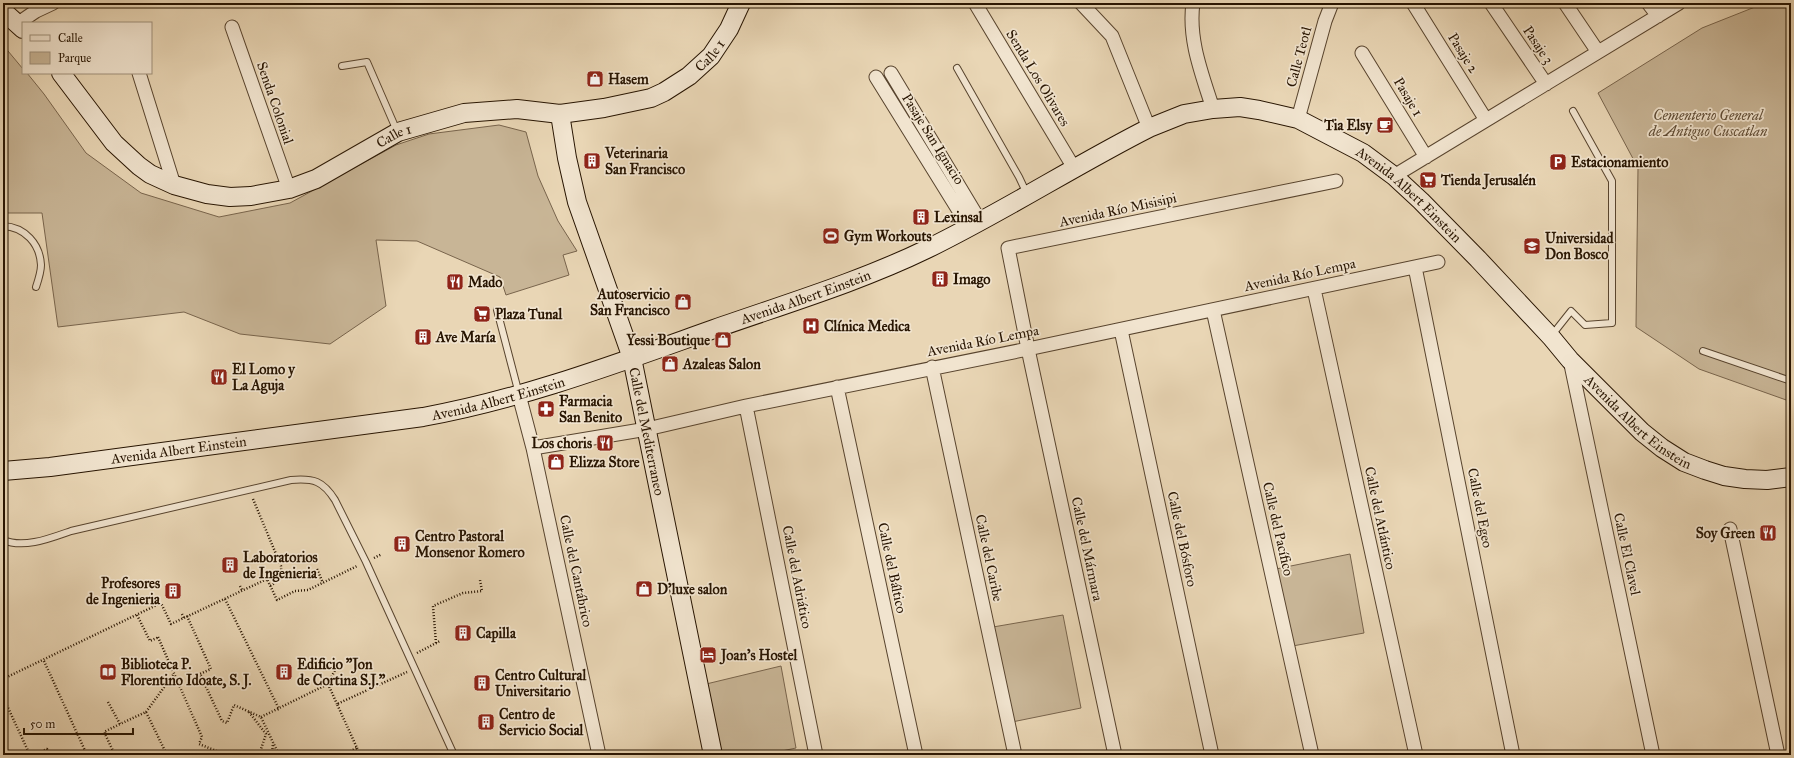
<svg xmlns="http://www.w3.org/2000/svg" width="1794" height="758" viewBox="0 0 1794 758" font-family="'IM FELL Great Primer',serif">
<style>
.green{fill:#c8b596;stroke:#78644c}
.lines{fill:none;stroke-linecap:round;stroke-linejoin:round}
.lane-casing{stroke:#58442e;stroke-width:8}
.street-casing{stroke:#58442e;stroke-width:15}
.secondary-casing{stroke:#271401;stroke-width:20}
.path{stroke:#271401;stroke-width:2.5;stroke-dasharray:1 2;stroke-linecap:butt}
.lane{stroke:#f1e4cf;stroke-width:6}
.street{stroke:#f1e4cf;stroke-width:13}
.secondary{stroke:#f1e4cf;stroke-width:18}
.labels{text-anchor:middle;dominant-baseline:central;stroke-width:3.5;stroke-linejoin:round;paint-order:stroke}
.street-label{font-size:14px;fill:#271401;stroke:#f1e4cf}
.poi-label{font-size:14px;font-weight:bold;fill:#271401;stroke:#f1e4cf;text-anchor:start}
.park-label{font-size:14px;font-style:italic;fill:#5f4c35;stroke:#f1e4cf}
</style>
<rect width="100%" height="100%" fill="#e9d6b5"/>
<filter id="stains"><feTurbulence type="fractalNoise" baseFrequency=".005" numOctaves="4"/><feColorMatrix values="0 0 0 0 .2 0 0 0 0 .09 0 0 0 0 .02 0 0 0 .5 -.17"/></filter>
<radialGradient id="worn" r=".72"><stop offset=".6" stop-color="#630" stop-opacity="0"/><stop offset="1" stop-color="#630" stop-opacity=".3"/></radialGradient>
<path class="green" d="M1765 3H1791V419L1789 401 1699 369 1636 327 1638 168 1598 93 1702 28Z
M3 45 23 69V73H27L44 94 86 153 141 193 219 217 290 203 396 145 429 134 499 125 526 132 538 176 558 221 577 251 563 255 569 275 506 295 500 277 417 241 376 240 386 306 330 344 240 334 184 312 58 327 42 213H3Z
M1350 554 1364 633 1287 647 1271 570Z
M1063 615 1081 708 1012 722 993 627Z
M781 666 796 748 763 755H717L702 685Z"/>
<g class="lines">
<g class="lane-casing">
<path id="lane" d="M342 66 367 62 397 131
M957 68 1019 177 1027 194
M3 226C25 227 40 244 41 265 41 272 38 281 36 287
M497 310 519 394
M1552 335 1571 311 1585 325 1612 323V181L1573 111
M1703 351 1791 381
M3 540C24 549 51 538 71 531L291 480C314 478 323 481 335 500L366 562 454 755"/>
</g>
<g class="street-casing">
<path id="street" d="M975 3 1074 168
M1081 3 1112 36 1149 128
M1193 3C1188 40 1202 74 1213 109
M1413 3 1486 120
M1491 3 1546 84
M1565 3 1598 52
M1648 3 1658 16
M17 24 36 11 53 3
M232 27 289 189
M1362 53 1426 157
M139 73 174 185
M891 73 980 221
M876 77 969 227
M1298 119 1325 21 1332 3
M1394 176 1679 3
M1415 267 1513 755
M1314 289 1416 755
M1213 310 1312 755
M1121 330 1212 755
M1570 360 1653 755
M932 367 1015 755
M837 387 916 755
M519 395 533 448 599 755
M746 406 816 755
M533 448 647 429 746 406 1028 349 1438 262
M1730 529 1778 755
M1115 755 1028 349 1008 248 1336 181"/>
</g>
<g class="secondary-casing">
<g id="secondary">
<path d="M3 11 23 29"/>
<path id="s1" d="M61 73 114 143 139 166 150 174 174 185 207 194 230 197 251 196 289 189 316 179 398 132 464 113 517 109 560 114 604 108 651 98 664 92 689 76 711 56 729 29 741 3"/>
<path id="s2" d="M560 114 567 158 577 202 632 358 713 755"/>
<path id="s3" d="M3 471 50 467 423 417C523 399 618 363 714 329 785 304 859 282 927 249 1003 212 1074 166 1149 128L1184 114 1213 109 1240 107 1259 110 1298 119 1363 153 1394 176 1421 201 1478 259 1551 337 1570 360 1642 432 1662 448 1684 462 1705 470 1724 476 1745 479 1767 480 1791 477"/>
</g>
</g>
<path class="path" d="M253 499 281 566C282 576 279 581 270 586
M374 558 382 554
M317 569 323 583
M240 586 242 590
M225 599 279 709 276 710
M182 614 184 618
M137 615 150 641 159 637
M187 616 211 669 200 674 222 721 227 723 234 705 261 717 279 755
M158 637 202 737 199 744 219 752
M436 643 433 606 463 593 482 591 480 580
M417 653 440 641
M44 661 87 755
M336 668 328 684 337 704
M3 679 161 603 171 624 267 579 277 600 295 591 308 590 357 566
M3 697 30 755
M108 702 120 724 146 712 167 755
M146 712 173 675
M249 712 266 734 259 755
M261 717 328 684
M357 748 361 755
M33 755 47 749 50 755
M115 755 104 732 120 724
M272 755 273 743
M342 755 357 748 337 704 407 672"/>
<use href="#lane" class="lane"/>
<use href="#street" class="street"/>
<use href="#secondary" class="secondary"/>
</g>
<defs>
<g id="shop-square" transform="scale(0.9)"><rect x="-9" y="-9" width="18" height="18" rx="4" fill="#8f2418" stroke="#f1e4cf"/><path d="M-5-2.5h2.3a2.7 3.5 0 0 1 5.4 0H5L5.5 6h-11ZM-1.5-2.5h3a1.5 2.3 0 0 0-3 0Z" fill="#fff"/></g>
<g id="cafe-square" transform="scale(0.9)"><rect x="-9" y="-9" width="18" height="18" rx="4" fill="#8f2418" stroke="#f1e4cf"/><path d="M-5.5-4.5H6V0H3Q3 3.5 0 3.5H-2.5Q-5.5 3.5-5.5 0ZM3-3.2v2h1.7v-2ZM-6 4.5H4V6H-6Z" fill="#fff"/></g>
<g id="building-square" transform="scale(0.9)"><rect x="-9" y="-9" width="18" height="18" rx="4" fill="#8f2418" stroke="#f1e4cf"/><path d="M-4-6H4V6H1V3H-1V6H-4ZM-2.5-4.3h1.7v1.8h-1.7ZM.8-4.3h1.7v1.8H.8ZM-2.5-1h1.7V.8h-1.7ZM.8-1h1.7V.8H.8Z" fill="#fff"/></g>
<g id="parking-square" transform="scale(0.9)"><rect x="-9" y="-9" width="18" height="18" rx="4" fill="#8f2418" stroke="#f1e4cf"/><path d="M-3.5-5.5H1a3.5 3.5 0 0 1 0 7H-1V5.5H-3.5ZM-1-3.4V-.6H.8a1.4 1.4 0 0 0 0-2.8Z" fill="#fff"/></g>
<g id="supermarket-square" transform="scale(0.9)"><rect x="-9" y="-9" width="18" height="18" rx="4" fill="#8f2418" stroke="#f1e4cf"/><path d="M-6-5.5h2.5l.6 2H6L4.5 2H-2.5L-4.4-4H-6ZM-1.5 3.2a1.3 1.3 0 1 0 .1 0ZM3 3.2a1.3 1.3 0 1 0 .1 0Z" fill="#fff"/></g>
<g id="stadium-square" transform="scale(0.9)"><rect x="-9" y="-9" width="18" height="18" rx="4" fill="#8f2418" stroke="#f1e4cf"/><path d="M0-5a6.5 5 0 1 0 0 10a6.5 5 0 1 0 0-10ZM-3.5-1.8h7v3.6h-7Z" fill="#fff"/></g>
<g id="university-square" transform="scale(0.9)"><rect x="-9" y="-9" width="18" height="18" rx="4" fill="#8f2418" stroke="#f1e4cf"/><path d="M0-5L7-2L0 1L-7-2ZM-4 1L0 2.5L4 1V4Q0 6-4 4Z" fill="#fff"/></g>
<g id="restaurant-square" transform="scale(0.9)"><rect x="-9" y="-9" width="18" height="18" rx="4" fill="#8f2418" stroke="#f1e4cf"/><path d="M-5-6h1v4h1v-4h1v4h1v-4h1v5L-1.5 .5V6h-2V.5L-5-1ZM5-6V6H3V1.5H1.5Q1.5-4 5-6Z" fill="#fff"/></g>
<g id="hospital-square" transform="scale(0.9)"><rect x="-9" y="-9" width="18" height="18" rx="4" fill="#8f2418" stroke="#f1e4cf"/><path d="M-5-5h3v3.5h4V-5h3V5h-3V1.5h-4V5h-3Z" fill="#fff"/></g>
<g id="pharmacy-square" transform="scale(0.9)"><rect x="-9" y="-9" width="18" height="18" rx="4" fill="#8f2418" stroke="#f1e4cf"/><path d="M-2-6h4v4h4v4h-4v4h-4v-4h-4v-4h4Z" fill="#fff"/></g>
<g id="hotel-square" transform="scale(0.9)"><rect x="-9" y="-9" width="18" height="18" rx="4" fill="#8f2418" stroke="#f1e4cf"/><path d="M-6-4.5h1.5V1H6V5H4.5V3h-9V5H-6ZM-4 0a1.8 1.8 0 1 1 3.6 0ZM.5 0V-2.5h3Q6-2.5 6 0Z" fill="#fff"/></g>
<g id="library-square" transform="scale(0.9)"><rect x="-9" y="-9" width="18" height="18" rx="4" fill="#8f2418" stroke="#f1e4cf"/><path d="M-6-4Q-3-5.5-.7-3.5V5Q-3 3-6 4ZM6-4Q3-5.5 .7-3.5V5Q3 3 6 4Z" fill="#fff"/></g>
</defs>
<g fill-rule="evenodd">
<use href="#shop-square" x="595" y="79"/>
<use href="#cafe-square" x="1385" y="125"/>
<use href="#building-square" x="592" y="161"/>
<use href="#parking-square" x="1558" y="162"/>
<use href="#supermarket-square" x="1428" y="180"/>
<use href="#building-square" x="921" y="217"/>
<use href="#stadium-square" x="831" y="236"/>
<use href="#university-square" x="1532" y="246"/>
<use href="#building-square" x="940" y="279"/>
<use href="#restaurant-square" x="455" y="282"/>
<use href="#shop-square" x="683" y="302"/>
<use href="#supermarket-square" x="482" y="314"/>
<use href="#hospital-square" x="811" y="326"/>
<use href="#building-square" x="423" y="337"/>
<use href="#shop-square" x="723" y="340"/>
<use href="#shop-square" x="670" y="364"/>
<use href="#restaurant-square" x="219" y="377"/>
<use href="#pharmacy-square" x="546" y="409"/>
<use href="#restaurant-square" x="605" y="443"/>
<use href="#shop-square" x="556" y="462"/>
<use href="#restaurant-square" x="1768" y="533"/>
<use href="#building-square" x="402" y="544"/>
<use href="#building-square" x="230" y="565"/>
<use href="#shop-square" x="644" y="589"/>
<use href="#building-square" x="173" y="591"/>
<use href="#building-square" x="463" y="633"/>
<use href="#hotel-square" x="708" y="655"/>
<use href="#library-square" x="108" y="672"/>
<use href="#building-square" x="284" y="672"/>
<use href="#building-square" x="482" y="683"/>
<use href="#building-square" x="486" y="722"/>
</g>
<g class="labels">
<g class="street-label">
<text transform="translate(1538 45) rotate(56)">Pasaje 3</text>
<text transform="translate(1463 53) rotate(58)">Pasaje 2</text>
<text stroke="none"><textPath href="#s1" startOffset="733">Calle 1</textPath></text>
<text transform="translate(1299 57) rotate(-75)">Calle Teotl</text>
<text transform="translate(1038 78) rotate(59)">Senda Los Olivares</text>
<text transform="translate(1408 97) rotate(59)">Pasaje 1</text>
<text transform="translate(275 103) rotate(71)">Senda Colonial</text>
<text stroke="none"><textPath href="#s1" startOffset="397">Calle 1</textPath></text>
<text transform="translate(933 139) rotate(58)">Pasaje San Ignacio</text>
<text stroke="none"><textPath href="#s3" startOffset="1497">Avenida Albert Einstein</textPath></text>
<text transform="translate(1118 210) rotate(-12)">Avenida Río Misisipi</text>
<text transform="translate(1300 275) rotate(-12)">Avenida Río Lempa</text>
<text stroke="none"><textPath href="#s3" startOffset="825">Avenida Albert Einstein</textPath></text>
<text transform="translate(983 341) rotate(-11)">Avenida Río Lempa</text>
<text stroke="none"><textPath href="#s3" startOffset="501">Avenida Albert Einstein</textPath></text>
<text stroke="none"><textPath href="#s3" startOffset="1821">Avenida Albert Einstein</textPath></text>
<text stroke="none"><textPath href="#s2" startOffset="330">Calle del Mediterraneo</textPath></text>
<text stroke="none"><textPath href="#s3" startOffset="177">Avenida Albert Einstein</textPath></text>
<text transform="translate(1480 508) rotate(79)">Calle del Egeo</text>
<text transform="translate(1380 518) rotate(78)">Calle del Atlántico</text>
<text transform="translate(1278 529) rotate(77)">Calle del Pacífico</text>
<text transform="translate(1182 539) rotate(78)">Calle del Bósforo</text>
<text transform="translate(1087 549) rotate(78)">Calle del Mármara</text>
<text transform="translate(1627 554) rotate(78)">Calle El Clavel</text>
<text transform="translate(989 558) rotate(78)">Calle del Caribe</text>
<text transform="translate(892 568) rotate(78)">Calle del Báltico</text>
<text transform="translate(576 571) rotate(78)">Calle del Cantábrico</text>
<text transform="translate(797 577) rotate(79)">Calle del Adriático</text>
</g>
<g class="poi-label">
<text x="608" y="79">Hasem</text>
<text x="1372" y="125" text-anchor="end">Tia Elsy</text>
<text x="605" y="153">Veterinaria<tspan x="605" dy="16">San Francisco</tspan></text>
<text x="1571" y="162">Estacionamiento</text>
<text x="1441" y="180">Tienda Jerusalén</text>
<text x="934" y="217">Lexinsal</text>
<text x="844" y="236">Gym Workouts</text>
<text x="1545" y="238">Universidad<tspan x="1545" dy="16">Don Bosco</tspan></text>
<text x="953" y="279">Imago</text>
<text x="468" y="282">Mado</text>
<text x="670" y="294" text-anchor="end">Autoservicio<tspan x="670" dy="16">San Francisco</tspan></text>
<text x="495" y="314">Plaza Tunal</text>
<text x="824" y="326">Clínica Medica</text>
<text x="436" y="337">Ave María</text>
<text x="710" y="340" text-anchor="end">Yessi Boutique</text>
<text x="683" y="364">Azaleas Salon</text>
<text x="232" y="369">El Lomo y<tspan x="232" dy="16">La Aguja</tspan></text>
<text x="559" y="401">Farmacia<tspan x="559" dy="16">San Benito</tspan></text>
<text x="592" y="443" text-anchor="end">Los choris</text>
<text x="569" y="462">Elizza Store</text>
<text x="1755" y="533" text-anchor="end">Soy Green</text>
<text x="415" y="536">Centro Pastoral<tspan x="415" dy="16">Monsenor Romero</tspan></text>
<text x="243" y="557">Laboratorios<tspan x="243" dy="16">de Ingenieria</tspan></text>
<text x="160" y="583" text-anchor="end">Profesores<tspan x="160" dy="16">de Ingenieria</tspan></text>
<text x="657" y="589">D'luxe salon</text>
<text x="476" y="633">Capilla</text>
<text x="721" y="655">Joan's Hostel</text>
<text x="121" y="664">Biblioteca P.<tspan x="121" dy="16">Florentino Idoate, S. J.</tspan></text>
<text x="297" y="664">Edificio "Jon<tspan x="297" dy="16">de Cortina S.J."</tspan></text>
<text x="495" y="675">Centro Cultural<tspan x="495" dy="16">Universitario</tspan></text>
<text x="499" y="714">Centro de<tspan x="499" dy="16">Servicio Social</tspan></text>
</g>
<g class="park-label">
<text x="1708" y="115">Cementerio General<tspan x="1708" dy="16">de Antiguo Cuscatlan</tspan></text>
</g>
</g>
<rect width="1794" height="758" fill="none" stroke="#e9d6b5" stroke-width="16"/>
<rect x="4" y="4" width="1786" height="750" fill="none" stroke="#271401" stroke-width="2"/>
<rect x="8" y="8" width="1778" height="742" fill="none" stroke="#271401"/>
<rect x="22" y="22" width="130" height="52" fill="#f1e4cf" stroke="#a0917d"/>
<rect x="30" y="35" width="20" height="6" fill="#f1e4cf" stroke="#a0917d"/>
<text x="58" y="42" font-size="12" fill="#271401">Calle</text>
<rect x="30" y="52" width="20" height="12" fill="#c8b596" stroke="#a0917d"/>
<text x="58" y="62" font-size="12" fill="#271401">Parque</text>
<path d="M24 728v6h109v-6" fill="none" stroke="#271401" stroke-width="2"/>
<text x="30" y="728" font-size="12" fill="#271401" stroke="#f1e4cf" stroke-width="3" paint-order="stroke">50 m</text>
<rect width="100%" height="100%" filter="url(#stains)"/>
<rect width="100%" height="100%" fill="url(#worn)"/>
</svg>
